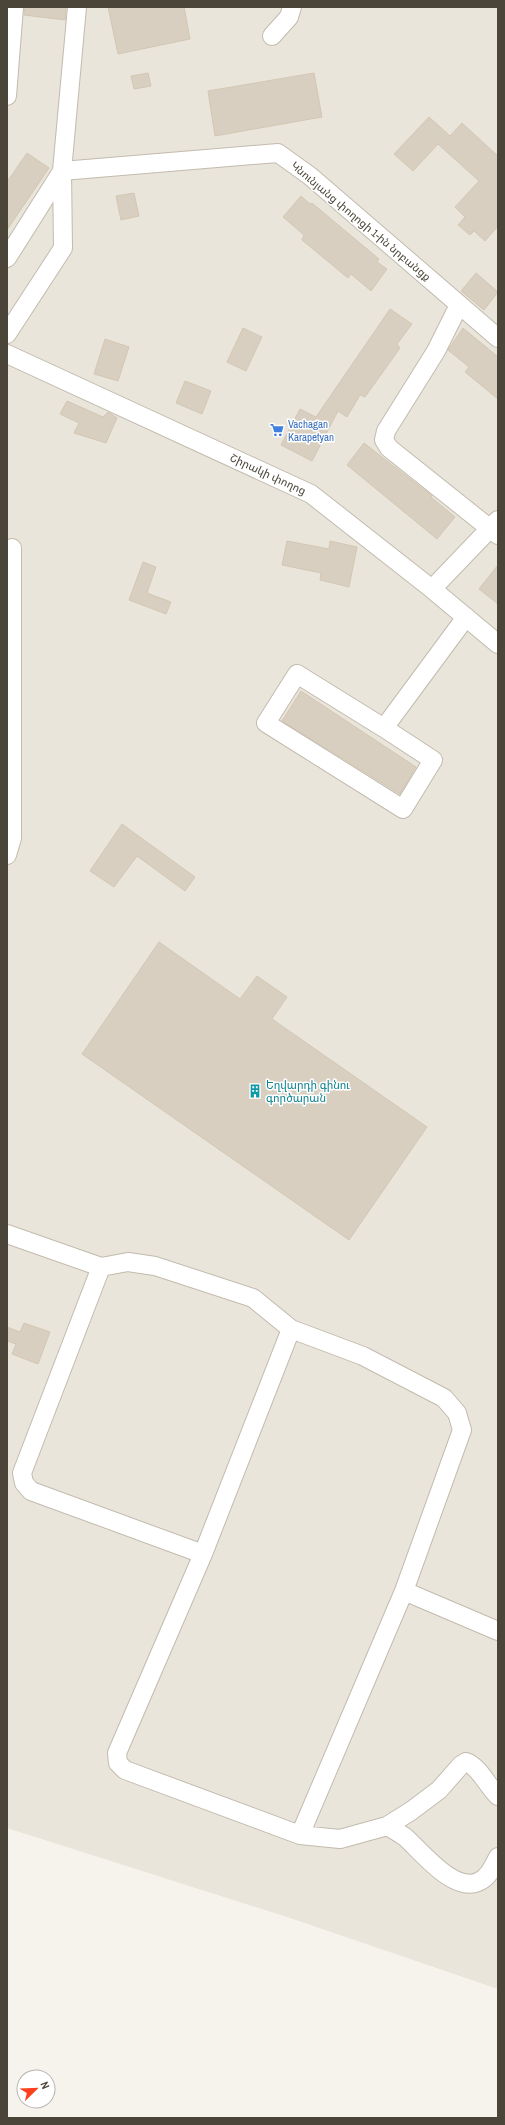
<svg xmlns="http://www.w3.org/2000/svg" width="505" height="2125" viewBox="0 0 505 2125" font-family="'Archivo Narrow','Noto Sans Armenian',sans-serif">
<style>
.residential{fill:#eae5da}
.building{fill:#d8cfc1;stroke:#d3c7b4}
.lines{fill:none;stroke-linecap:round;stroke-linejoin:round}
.minor-casing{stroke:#c2bbae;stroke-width:20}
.minor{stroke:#fff;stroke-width:18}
.labels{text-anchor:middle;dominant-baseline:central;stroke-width:3;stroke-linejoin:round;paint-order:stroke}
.street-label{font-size:11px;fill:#4b4439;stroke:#fff}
.shop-label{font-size:11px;fill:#366cbe;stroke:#fff;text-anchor:start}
.culture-label{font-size:11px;fill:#0d838f;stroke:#fff;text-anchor:start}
</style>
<rect width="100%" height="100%" fill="#f6f3ec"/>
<path class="residential" d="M7 7H498V1989L290 1918 7 1828Z"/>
<path class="building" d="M25 7H66L65 20 24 15Z
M108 7H184L190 39 118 54Z
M148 73 151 86 134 89 131 76Z
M314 73 322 117 215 136 208 91Z
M429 117 450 136 462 123 498 156V226L485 241 474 231 470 235 458 225 465 217 455 207 479 181 438 144 413 171 394 154Z
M27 153 49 168 7 230V182Z
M134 193 139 216 121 220 116 196Z
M301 196 310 204 312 203 379 259 377 262 387 269 371 291 351 274 348 278 302 240 304 235 283 217Z
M476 273 498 292 484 310 461 291Z
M390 309 412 324 397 344 400 348 365 397 360 395 347 417 338 411 312 461 281 445 300 409 316 417Z
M243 328 262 337 246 371 227 362Z
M463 328 498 357V399L465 372 469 367 448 350Z
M105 339 129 347 118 381 94 374Z
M185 381 211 391 202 414 176 403Z
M67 401 103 417 108 412 117 418 106 443 74 433 79 423 60 414Z
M364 443 432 496 431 497 455 517 437 539 347 465Z
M287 541 329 549 330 541 357 547 349 587 320 580 321 573 282 565Z
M143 562 156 567 147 593 171 602 166 614 129 600Z
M498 565V604L479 589Z
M301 691 416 767 400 794 282 721Z
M122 824 195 877 185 891 137 856 114 887 90 871Z
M159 942 240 999 257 976 287 997 272 1019 427 1127 349 1240 82 1054Z
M24 1323 50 1332 38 1364 12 1354 16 1344 7 1341V1327L20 1332Z"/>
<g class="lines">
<g class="minor-casing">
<path id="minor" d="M272 36 289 17 292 7
M7 96 14 7
M7 258 62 171 278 153 310 176 498 338
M459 305 436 351 386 431 384 440 389 448 498 535
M7 334 63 248 62 171 77 7
M7 354 311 494 432 589 498 644
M432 589 498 520
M384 728 297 674 266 723 403 809 433 760 384 728 466 617
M7 855 12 838V548
M7 1234 101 1267 22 1473 24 1483 31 1491 203 1554
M101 1267 128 1262 155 1266 253 1298 291 1329 363 1356 444 1398 457 1413 462 1430 404 1591 300 1835
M291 1329 203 1554 117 1753 118 1763 125 1770 300 1835 340 1839 387 1826C393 1829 399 1833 405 1837 421 1851 455 1895 480 1881 489 1877 494 1865 498 1857
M404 1591 498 1631
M387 1826 411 1811 439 1790 461 1765 466 1762C479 1766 488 1787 498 1796"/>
</g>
<use href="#minor" class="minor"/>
</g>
<defs>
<g id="supermarket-bare" transform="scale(1.08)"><path d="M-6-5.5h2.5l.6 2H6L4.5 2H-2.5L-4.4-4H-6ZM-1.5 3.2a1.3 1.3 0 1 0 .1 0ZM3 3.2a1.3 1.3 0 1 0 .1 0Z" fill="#3f7fe0" stroke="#fff" stroke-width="2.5" paint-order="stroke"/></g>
<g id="building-bare" transform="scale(1.08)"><path d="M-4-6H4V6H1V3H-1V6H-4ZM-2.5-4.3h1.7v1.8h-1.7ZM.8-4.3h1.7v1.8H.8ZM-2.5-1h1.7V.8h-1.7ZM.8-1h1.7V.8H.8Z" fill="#0f9aa8" stroke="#fff" stroke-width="2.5" paint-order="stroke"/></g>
</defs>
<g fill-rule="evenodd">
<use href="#supermarket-bare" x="277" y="430"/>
<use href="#building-bare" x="255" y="1091"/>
</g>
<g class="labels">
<g class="street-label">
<text transform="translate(361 221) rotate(40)">Կնունյանց փողոցի 1-ին նրբանցք</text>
<text transform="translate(268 474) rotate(25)">Շիրակի փողոց</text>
</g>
<g class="shop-label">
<text x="288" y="424">Vachagan<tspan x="288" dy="13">Karapetyan</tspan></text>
</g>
<g class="culture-label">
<text x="266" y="1085">Եղվարդի գինու<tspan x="266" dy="13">գործարան</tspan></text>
</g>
</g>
<rect width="505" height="2125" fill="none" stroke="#4b4439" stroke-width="16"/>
<g transform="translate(36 2089) rotate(67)"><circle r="19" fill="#ffffff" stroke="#b7b4b0"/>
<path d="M0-3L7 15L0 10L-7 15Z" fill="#fc3f1d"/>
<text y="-6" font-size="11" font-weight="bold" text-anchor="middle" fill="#4b4439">N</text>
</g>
</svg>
